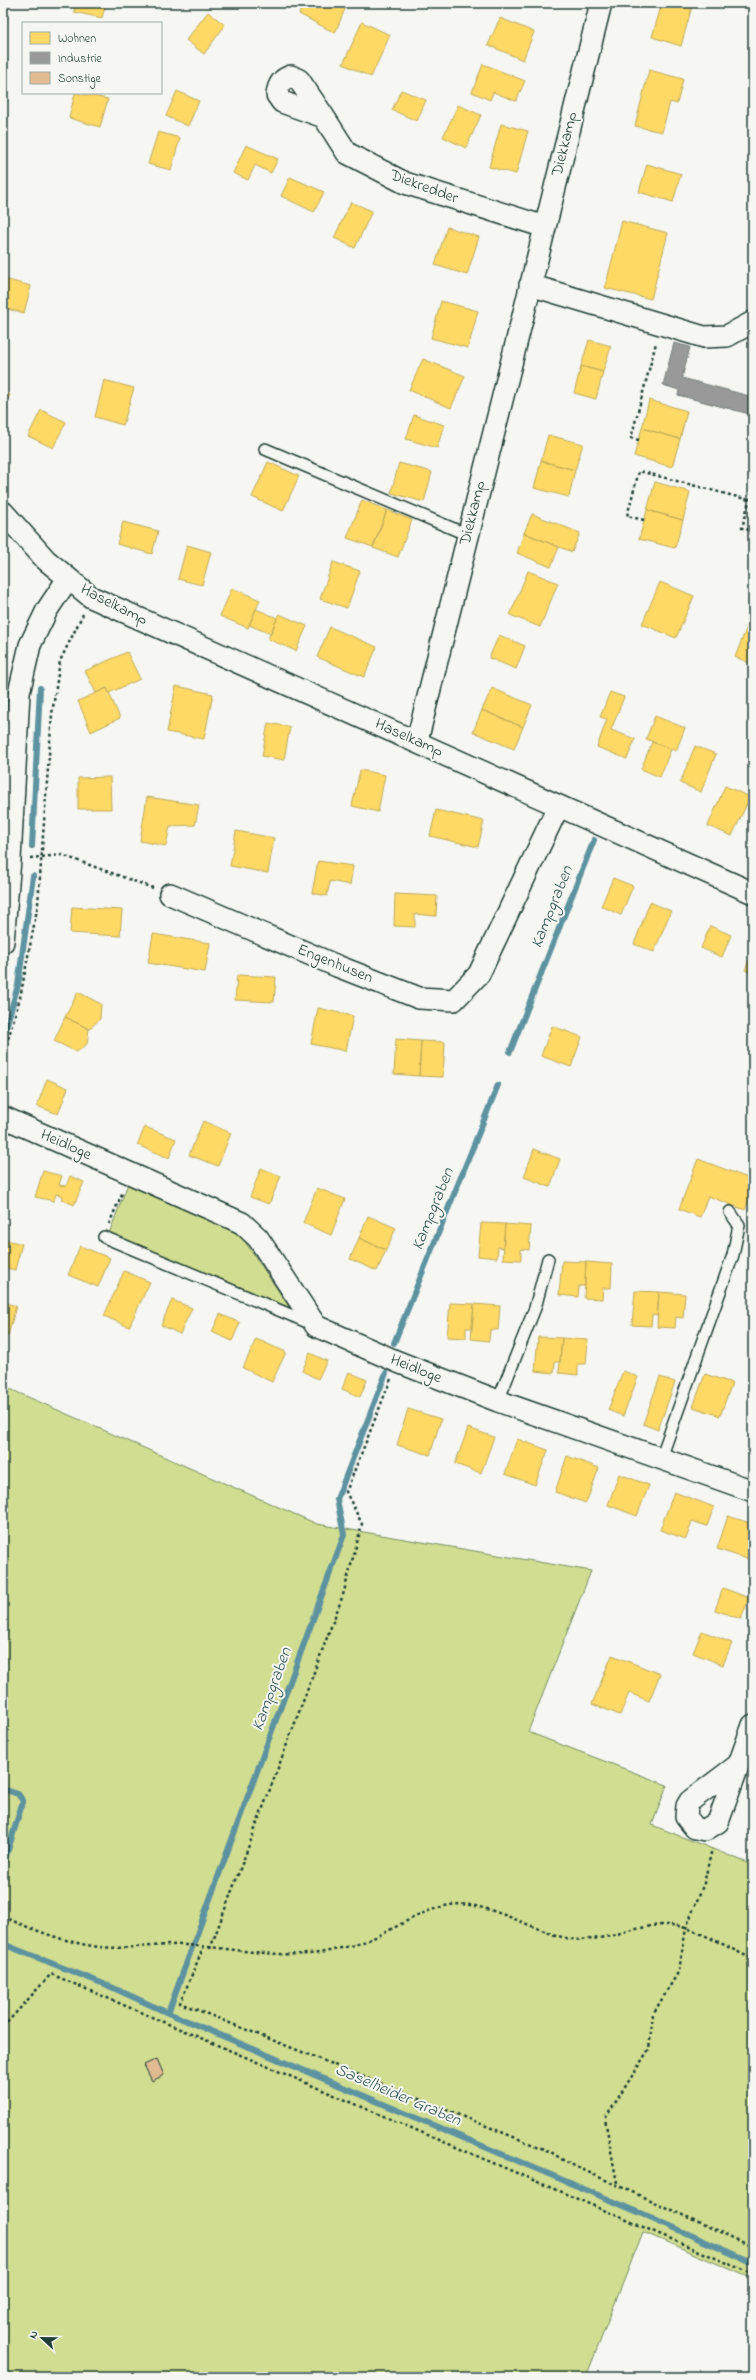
<svg xmlns="http://www.w3.org/2000/svg" width="756" height="2380" viewBox="0 0 756 2380" font-family="'Indie Flower',sans-serif">
<style>
.green{fill:#d1dd90;stroke:#788d62}
.homes{fill:#ffd966;stroke:#bcaa57}
.industry{fill:#999;stroke:#747d7b}
.lines{fill:none;stroke-linecap:round;stroke-linejoin:round}
.stream{stroke:#5d93a0;stroke-width:6}
.building{fill:#e1bc92;stroke:#1f3d34}
.service-casing{stroke:#1f3d34;stroke-width:14}
.minor-casing{stroke:#1f3d34;stroke-width:24}
.path{stroke:#1f3d34;stroke-width:2.5;stroke-dasharray:3 3;stroke-linecap:butt}
.service{stroke:#f6f6f2;stroke-width:11}
.minor{stroke:#f6f6f2;stroke-width:21}
.labels{text-anchor:middle;dominant-baseline:central;stroke-width:4;stroke-linejoin:round;paint-order:stroke}
.street-label{font-size:16px;fill:#1f3d34;stroke:#f6f6f2}
.water-label{font-size:17px;font-style:italic;fill:#345a58;stroke:#f6f6f2}
</style>
<rect width="100%" height="100%" fill="#f6f6f2"/>
<filter id="ink" filterUnits="userSpaceOnUse"><feTurbulence type="fractalNoise" baseFrequency=".025" numOctaves="2"/><feDisplacementMap in="SourceGraphic" scale="8" xChannelSelector="R" yChannelSelector="G"/><feConvolveMatrix kernelMatrix="1 2 1 2 8 2 1 2 1" color-interpolation-filters="sRGB"/></filter>
<g filter="url(#ink)">
<path class="green" d="M129 1181 233 1224 292 1311 108 1236Z
M3 1386 317 1524 591 1571 528 1732 667 1785 652 1825 753 1865V2279L643 2232 586 2377H3Z"/>
<path class="homes" d="M76 3H106L102 18 74 12Z
M304 3H332L345 9 335 33 299 14Z
M662 3H693L681 46 652 37Z
M208 12 225 25 204 54 186 40Z
M500 18 534 32 523 60 488 45Z
M362 22 390 35 371 77 343 64Z
M483 64 525 81 516 101 493 92 490 100 472 92Z
M649 70 683 79 677 104 670 102 662 132 635 126Z
M401 90 426 100 417 121 392 110Z
M177 91 199 101 188 126 166 116Z
M75 93 108 99 100 127 69 118Z
M458 105 481 115 466 148 443 137Z
M501 124 528 131 516 174 489 167Z
M158 132 180 138 171 170 148 164Z
M246 145 278 159 271 173 255 165 248 180 233 173Z
M647 164 681 174 673 202 639 192Z
M290 177 324 192 314 212 281 196Z
M351 202 372 211 355 248 334 238Z
M622 221 668 233 651 299 605 288Z
M447 227 479 237 467 275 435 265Z
M4 279 31 286 24 313 3 308Z
M441 301 478 311 468 348 431 338Z
M589 340 611 346 603 372 581 366Z
M423 359 465 376 451 408 409 390Z
M581 366 603 372 596 399 574 393Z
M104 380 134 388 123 425 95 417Z
M3 391 10 395 3 408Z
M649 400 687 411 680 439 642 428Z
M41 410 66 422 53 448 28 436Z
M414 415 444 425 437 448 406 439Z
M642 428 680 439 672 467 634 456Z
M548 435 583 444 575 470 541 461Z
M541 461 575 470 569 497 534 488Z
M268 462 299 476 283 511 252 497Z
M399 463 432 472 424 502 391 493Z
M655 482 690 492 683 520 647 510Z
M362 500 387 510 373 547 347 538Z
M387 510 412 520 398 557 373 548Z
M647 510 683 520 675 548 639 539Z
M532 514 580 533 572 552 524 533Z
M123 522 158 531 152 554 117 544Z
M524 533 559 547 551 567 517 553Z
M187 545 211 552 202 585 178 579Z
M333 562 360 571 347 608 320 599Z
M528 571 558 583 540 627 510 615Z
M660 582 694 596 676 638 642 624Z
M232 588 260 600 248 628 220 616Z
M256 609 277 618 271 634 249 625Z
M279 614 307 626 296 651 268 639Z
M752 614 753 615V664L735 657Z
M330 627 377 647 364 677 317 657Z
M499 635 525 646 516 669 489 658Z
M127 652 140 679 109 693 107 688 96 693 85 671Z
M176 686 213 694 204 739 167 732Z
M107 688 120 718 91 732 78 701Z
M492 688 532 705 523 727 482 710Z
M610 692 624 697 611 730 635 739 627 759 597 747 607 719 600 717Z
M482 710 523 727 514 749 473 732Z
M655 716 685 728 676 751 646 739Z
M268 723 290 727 284 760 262 756Z
M652 742 671 749 660 777 641 769Z
M695 746 716 754 701 792 680 783Z
M360 770 385 775 378 812 352 806Z
M110 777 111 809H78V778Z
M725 786 750 797 732 836 708 826Z
M147 797 199 805 195 825 170 826 166 846 140 841Z
M436 810 484 821 478 847 430 836Z
M236 831 274 838 268 873 230 866Z
M318 861 353 866 350 885 330 881 327 896 312 893Z
M613 878 633 886 621 915 601 906Z
M395 894 437 896 436 916 415 914V927L394 926Z
M650 902 671 911 654 952 634 944Z
M72 907 122 910 120 936 70 933Z
M710 926 731 935 722 957 701 948Z
M153 934 210 943 205 972 148 963Z
M753 950V974L745 970Z
M237 975 276 977 274 1002 235 1000Z
M78 992 101 1004 100 1019 89 1029 65 1017Z
M318 1008 353 1016 346 1051 311 1044Z
M65 1017 89 1029 87 1044 77 1052 54 1041Z
M552 1026 582 1037 571 1067 541 1056Z
M396 1039 421 1041 419 1076 394 1074Z
M421 1041 445 1042 443 1077 419 1076Z
M47 1079 68 1088 58 1114 37 1106Z
M203 1121 231 1133 218 1166 189 1155Z
M145 1127 176 1139 169 1158 137 1145Z
M534 1149 560 1159 550 1187 524 1177Z
M698 1159 753 1180V1190L745 1210 708 1196 700 1217 679 1209Z
M261 1168 281 1176 269 1204 250 1197Z
M43 1171 62 1176 59 1185 66 1186 70 1176 84 1182 74 1205 61 1199 63 1196 56 1194 54 1201 35 1197Z
M317 1188 345 1199 331 1235 303 1223Z
M368 1216 396 1228 386 1250 359 1238Z
M481 1223 505 1224 503 1248 498 1247 497 1258 478 1256Z
M505 1224 531 1226 529 1250 521 1249V1260L503 1259Z
M359 1238 386 1250 377 1271 350 1259Z
M3 1239 22 1244 15 1270 3 1267Z
M80 1246 110 1258 98 1287 68 1275Z
M562 1261 586 1262 585 1286H579L578 1297 559 1295Z
M586 1262 612 1264 611 1288H603L602 1299 584 1298Z
M124 1271 150 1282 129 1327 104 1316Z
M635 1291 659 1292 657 1316 652 1315 651 1326 632 1325Z
M659 1292 685 1294 683 1318 676 1317 675 1328 657 1327Z
M172 1300 192 1308 180 1334 161 1325Z
M3 1302 16 1306 8 1336 3 1335Z
M450 1303 474 1304 472 1328H466V1338L447 1337Z
M474 1304 500 1306 498 1330H490L489 1341 471 1339Z
M220 1314 240 1323 232 1341 212 1332Z
M538 1337 562 1338 560 1362H555L554 1373 535 1371Z
M562 1338 588 1340 586 1364H578V1375L559 1373Z
M256 1339 286 1352 272 1382 243 1368Z
M310 1353 327 1361 318 1379 302 1371Z
M623 1371 638 1377 623 1416 608 1410Z
M349 1372 367 1380 360 1397 342 1389Z
M705 1374 732 1383 720 1416 693 1407Z
M660 1377 675 1382 658 1430 643 1424Z
M408 1409 441 1419 430 1455 397 1445Z
M468 1428 494 1437 481 1473 455 1464Z
M517 1439 548 1450 535 1485 505 1474Z
M567 1456 599 1468 586 1503 555 1492Z
M619 1474 649 1485 637 1516 608 1505Z
M674 1492 714 1507 707 1526 692 1521 686 1539 660 1530Z
M728 1516 753 1524V1542L747 1559 717 1549Z
M723 1588 749 1598 741 1619 715 1610Z
M702 1631 732 1643 723 1665 693 1653Z
M612 1655 660 1674 649 1701 629 1693 620 1715 592 1704Z"/>
<path class="industry" d="M674 343 690 347 682 378 753 397V415L678 395 679 390 663 385Z"/>
<g class="lines">
<path class="stream" d="M32 846 40 688
M3 1038 18 985 33 876
M510 1052 594 840
M394 1343 498 1085
M3 1789 18 1794 23 1801 3 1866
M3 1944 109 1986 168 2013 650 2217 753 2263
M168 2013 344 1535 337 1499 386 1373"/>
</g>
<path class="building" d="M157 2059 164 2075 152 2081 144 2065Z"/>
<g class="lines">
<g class="service-casing">
<path id="service" d="M265 449 468 535
M104 1237 312 1324
M498 1401 535 1308 548 1259
M661 1458 733 1255 739 1225 730 1212"/>
</g>
<g class="minor-casing">
<path id="minor" d="M324 117 299 80 291 76C281 79 278 85 277 95L282 102 324 117 347 153 405 183 545 227
M530 285 704 337 727 336 753 322
M3 512 46 560 91 597C312 695 533 794 753 893
M417 741 601 3
M170 894 337 966 419 998 454 1000 479 974 558 807
M3 942 10 860 19 693 30 645 47 610 67 580
M3 1117 242 1223 258 1238 316 1326 398 1362 498 1401 753 1491
M738 1765 690 1801 687 1806 686 1817 695 1828 705 1830 718 1822 753 1725"/>
</g>
<path class="path" d="M639 440 631 438 656 343
M753 486 742 528 753 531
M644 520 627 516 639 471 749 500
M30 858 62 855 153 888
M3 1056 20 998 38 904 52 714 60 661 83 614
M109 1224 123 1191
M3 1917C35 1930 66 1943 100 1947 133 1950 166 1942 198 1946 234 1949 270 1956 307 1954 321 1954 336 1949 350 1946 385 1938 414 1911 450 1905 483 1899 532 1930 566 1938 600 1946 636 1923 670 1925 691 1925 732 1950 753 1959
M204 1946 180 2003 551 2152 566 2162 753 2247
M210 1949 343 1595 362 1524 346 1492 391 1379
M3 2027 51 1974 753 2274
M617 2183 605 2119 649 2049 653 2014 679 1971 686 1928 704 1883 712 1849"/>
<use href="#service" class="service"/>
<use href="#minor" class="minor"/>
</g>
</g>
<g class="labels">
<g class="street-label">
<text transform="translate(565 144) rotate(-76)">Diekkamp</text>
<text transform="translate(424 187) rotate(20)">Diekredder</text>
<text transform="translate(473 513) rotate(-76)">Diekkamp</text>
<text transform="translate(114 605) rotate(27)">Haselkamp</text>
<text transform="translate(409 738) rotate(24)">Haselkamp</text>
<text transform="translate(335 964) rotate(22)">Engenhusen</text>
<text transform="translate(66 1145) rotate(24)">Heidloge</text>
<text transform="translate(416 1369) rotate(22)">Heidloge</text>
</g>
<g class="water-label">
<text transform="translate(552 907) rotate(-68)">Kampgraben</text>
<text transform="translate(433 1209) rotate(-68)">Kampgraben</text>
<text transform="translate(272 1689) rotate(-70)">Kampgraben</text>
<text transform="translate(398 2095) rotate(23)">Saselheider Graben</text>
</g>
</g>
<rect width="756" height="2380" fill="none" stroke="#f6f6f2" stroke-width="16"/>
<rect x="8" y="8" width="740" height="2364" fill="none" stroke="#1f3d34" stroke-width="1.5" filter="url(#ink)"/>
<rect x="22" y="22" width="140" height="72" fill="#f6f6f2" stroke="#a0aca6"/>
<rect x="30" y="32" width="20" height="12" fill="#ffd966" stroke="#a0aca6"/>
<text x="58" y="42" font-size="12" fill="#1f3d34">Wohnen</text>
<rect x="30" y="52" width="20" height="12" fill="#999999" stroke="#a0aca6"/>
<text x="58" y="62" font-size="12" fill="#1f3d34">Industrie</text>
<rect x="30" y="72" width="20" height="12" fill="#e1bc92" stroke="#a0aca6"/>
<text x="58" y="82" font-size="12" fill="#1f3d34">Sonstige</text>
<g transform="translate(42 2338) rotate(292)" stroke="#f6f6f2" stroke-width="3" paint-order="stroke">
<path d="M0-3L7 15L0 10L-7 15Z" fill="#1f3d34"/>
<text y="-6" font-size="11" font-weight="bold" text-anchor="middle" fill="#1f3d34">N</text>
</g>
</svg>
